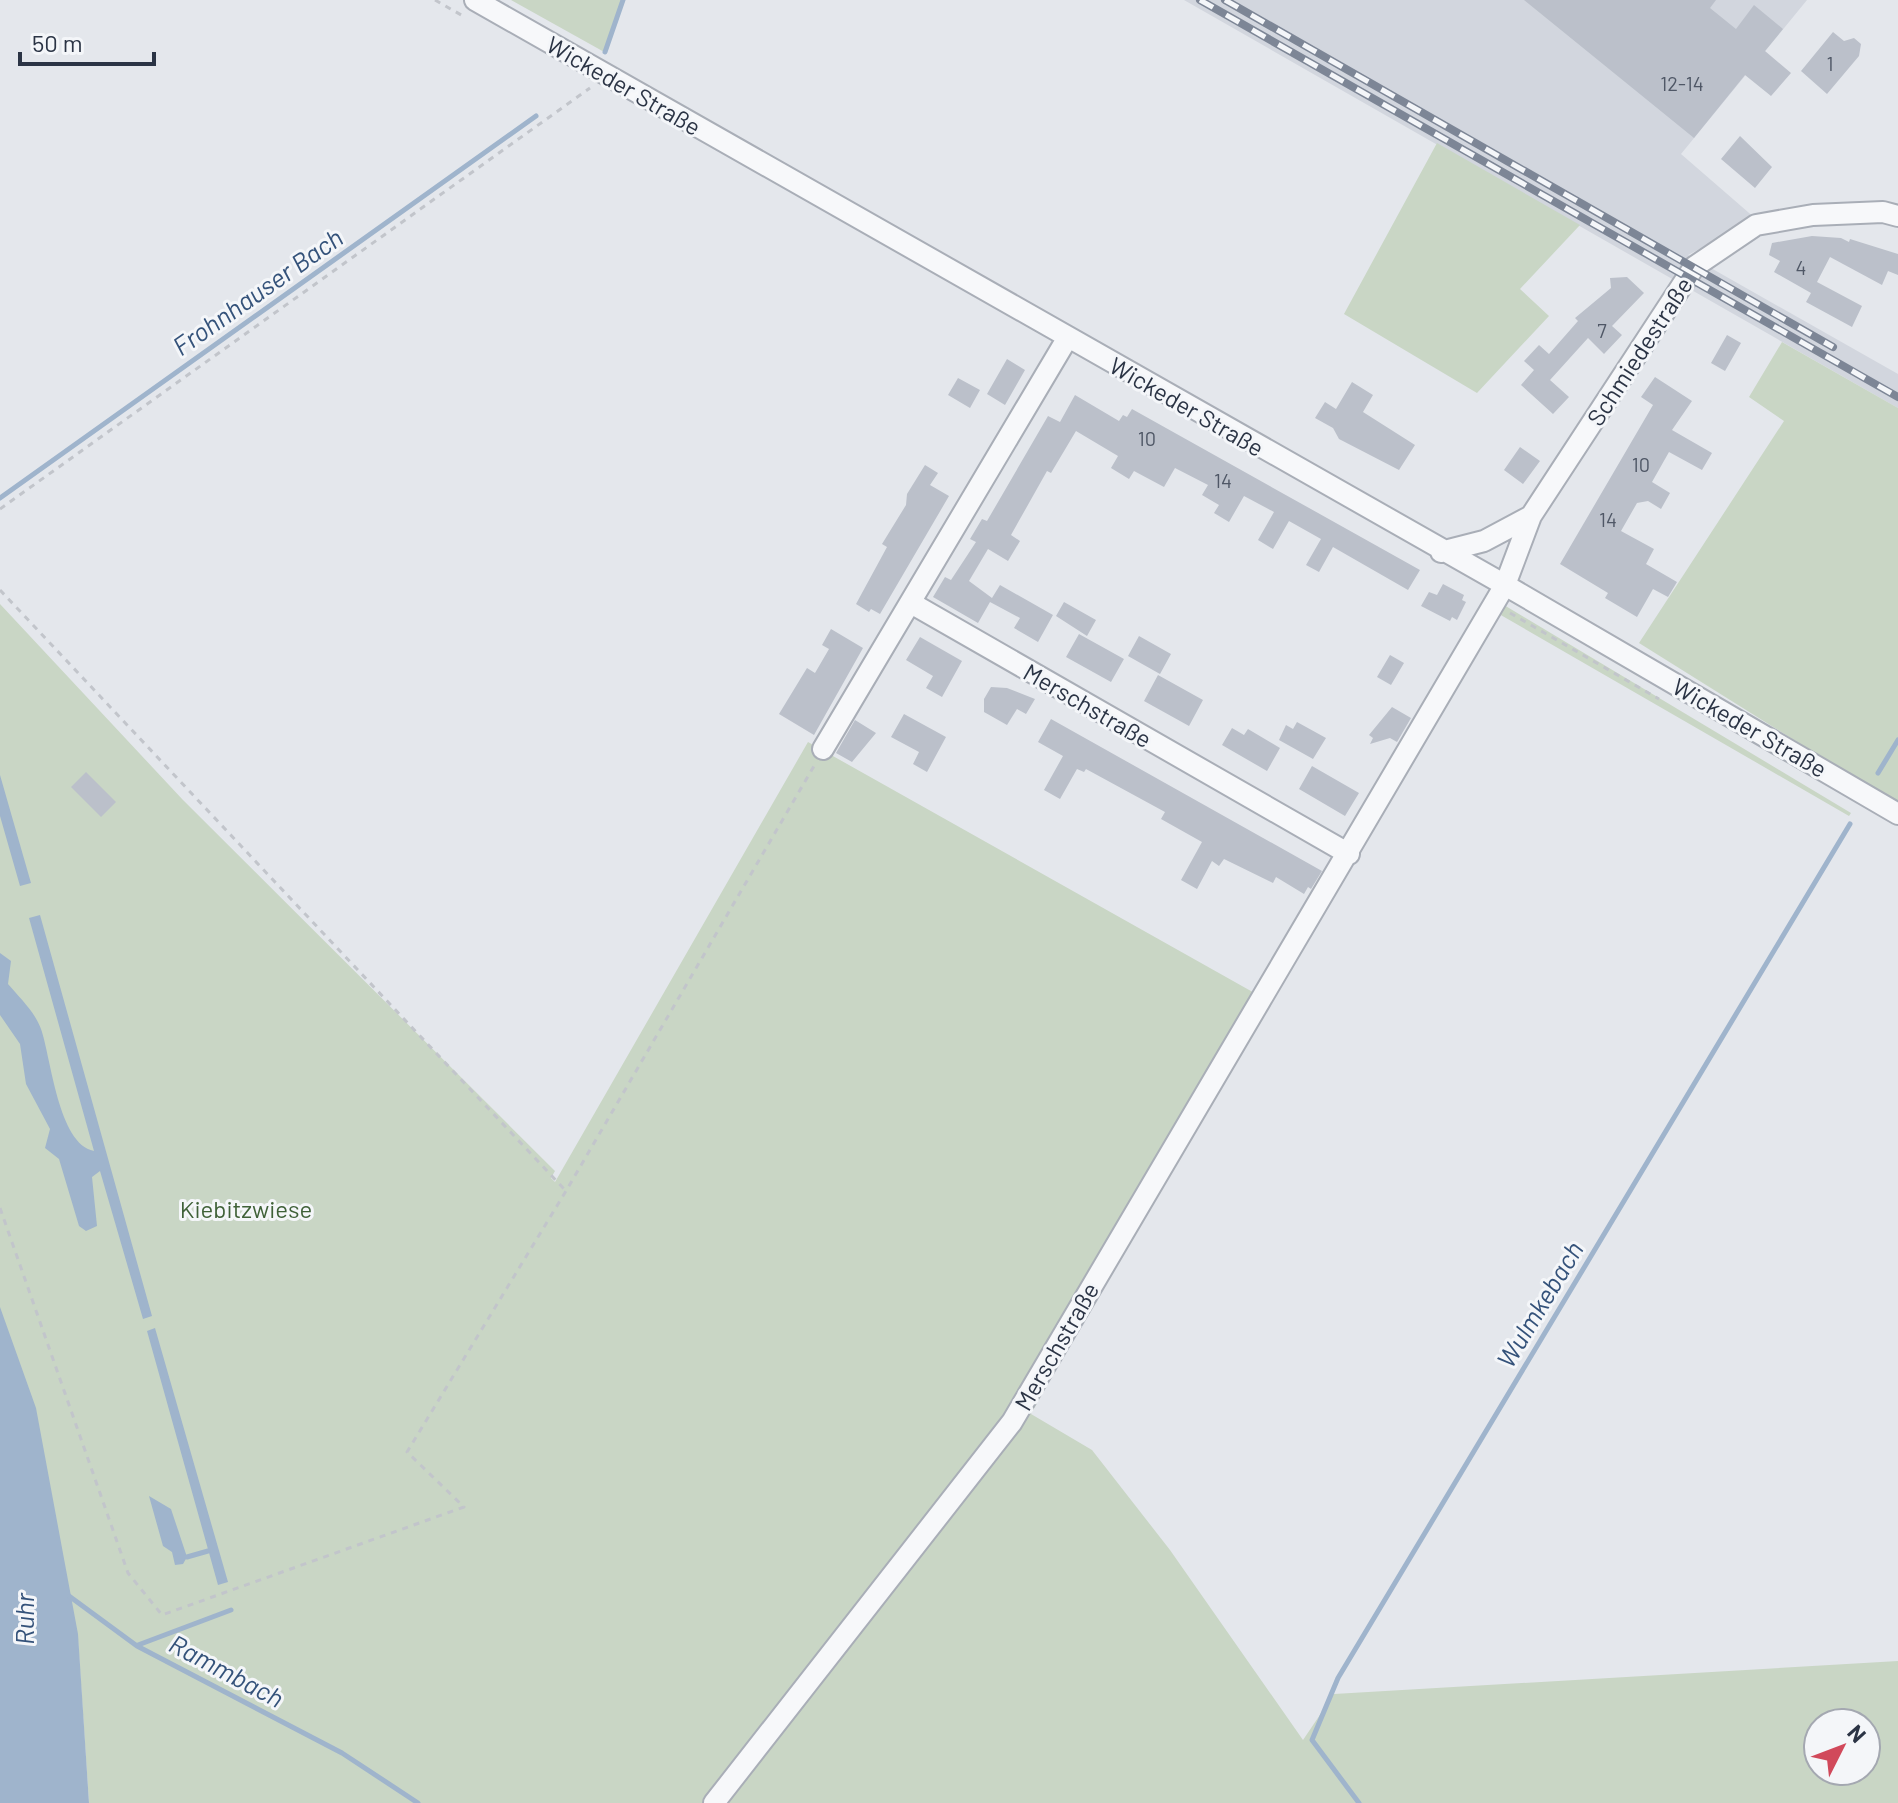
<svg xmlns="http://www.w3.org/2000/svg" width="1898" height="1803" viewBox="0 0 1898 1803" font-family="Barlow,sans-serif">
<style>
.built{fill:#d2d6de}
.green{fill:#c9d6c5;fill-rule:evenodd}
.water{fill:#9fb4cc}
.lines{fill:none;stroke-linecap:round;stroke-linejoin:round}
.stream{stroke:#9fb4cc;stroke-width:5}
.building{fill:#bbc0ca}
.street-casing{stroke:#a9aeb7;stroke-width:24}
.path{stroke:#c2c5cb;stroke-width:3;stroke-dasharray:6 6;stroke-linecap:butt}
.street{stroke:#f7f8fa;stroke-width:20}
.rail-casing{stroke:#7d8696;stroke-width:8}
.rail{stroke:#f4f6f9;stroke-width:5;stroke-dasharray:15;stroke-linecap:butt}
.labels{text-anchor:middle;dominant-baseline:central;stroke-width:6;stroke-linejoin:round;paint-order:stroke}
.number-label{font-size:20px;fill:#4f5766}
.street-label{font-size:24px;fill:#2b3445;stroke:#f4f6f9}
.park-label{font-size:24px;fill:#3f6138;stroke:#f4f6f9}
.water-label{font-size:26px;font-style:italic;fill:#34527a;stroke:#f4f6f9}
</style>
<rect width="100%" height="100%" fill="#e4e7ec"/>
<path class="built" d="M1184 0H1807L1681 154 1756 219 1688 255 1898 374V408Z"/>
<path class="green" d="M511 0H625L606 53Z
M1437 143 1580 225 1520 289 1549 316 1477 393 1344 314Z
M1782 342 1898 408V805L1639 643 1784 421 1749 397Z
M1489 596 1851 813 1849 816 1499 614 1121 1252 1031 1414 1092 1450 1170 1550 1303 1740 1334 1694 1898 1661V1803H89L78 1640 0 1803V604L183 800 555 1171 551 1178 555 1182 808 742 1258 995ZM1818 1723H1866V1771H1818Z"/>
<path class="water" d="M0 775 31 883 20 886 0 816Z
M40 915 152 1316 143 1319 100 1171 92 1177 97 1226 86 1231 79 1226 59 1159 45 1148 50 1129 26 1084 20 1044 0 1015V953L11 961 8 984C19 997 35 1012 41 1029 51 1057 58 1144 94 1151L29 918Z
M0 1307 36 1408 78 1634 89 1803H0Z
M155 1328 228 1582 218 1585 147 1331Z
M149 1496 171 1509 187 1557 183 1564 175 1565 172 1552 163 1546Z"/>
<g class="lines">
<path class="stream" d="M605 52 623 0
M0 498 536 116
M1878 773 1898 740
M187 1557 208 1551
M69 1596 137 1646 342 1753 418 1803
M138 1645 231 1610
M1359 1803 1312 1740 1338 1678 1850 824"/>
</g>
<path class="building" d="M1524 0H1716L1710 8 1736 29 1754 5 1783 29 1765 51 1791 73 1771 96 1745 75 1694 138Z
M1833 32 1844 41 1854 38 1861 44 1859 56 1827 94 1801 71Z
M1740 136 1772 167 1755 188 1721 159Z
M1812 236 1841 238 1849 242 1850 239 1898 254V275L1888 271 1882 285 1830 257 1817 282 1862 306 1852 327 1806 302 1811 293 1774 272 1780 261 1769 255 1772 243Z
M1627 277 1644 293 1612 326 1622 335 1604 354 1588 338 1550 380 1569 397 1553 414 1521 385 1534 370 1524 361 1539 345 1549 354 1578 321 1575 318 1611 288 1610 278Z
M1727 335 1741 343 1725 371 1711 363Z
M1007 359 1025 370 1005 405 987 394Z
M1655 377 1692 401 1672 430 1712 453 1702 470 1669 452 1652 482 1670 493 1661 509 1648 501 1637 503 1621 531 1654 549 1646 564 1677 582 1668 597 1653 589 1637 617 1605 598 1608 593 1560 564 1653 405 1641 397Z
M958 378 980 390 970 408 948 395Z
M1352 382 1373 395 1363 412 1415 445 1399 470 1339 439 1333 428 1315 418 1325 402 1336 409Z
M1075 395 1119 421 1123 415 1127 417 1132 409 1420 570 1408 590 1333 547 1319 572 1306 565 1321 539 1289 521 1273 549 1258 540 1274 512 1244 496 1229 522 1214 513 1219 505 1202 495 1208 485 1175 468 1164 487 1134 471 1129 479 1111 468 1118 456 1076 431 1051 473 1047 471 1011 535 1020 541 1008 561 988 549 969 581 992 598 1000 585 1053 615 1038 642 1014 628 1020 618 990 602 978 623 933 597 945 577 951 580 976 542 970 539 982 519 987 521 1048 416 1060 422Z
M1520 447 1540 461 1523 484 1504 470Z
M925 465 938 473 930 485 949 496 880 614 871 609 869 612 856 604 887 547 882 544 906 505 907 494Z
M1443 584 1464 595 1462 600 1466 602 1457 620 1452 617 1450 621 1421 606 1429 592 1437 595Z
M1064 602 1096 620 1087 636 1056 616Z
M831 629 863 648 814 735 779 714 807 668 815 673 829 649 822 645Z
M1079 634 1124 659 1111 682 1066 657Z
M1139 636 1171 654 1160 674 1128 656Z
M920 637 962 661 942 697 926 688 933 676 906 660Z
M1390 655 1404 663 1391 685 1377 677Z
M1158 675 1203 700 1189 726 1144 701Z
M991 687 1007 688 1035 699 1026 714 1017 709 1007 725 984 712V699Z
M1392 707 1411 718 1397 742 1390 738 1370 744 1373 738 1369 735Z
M904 714 946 737 927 772 913 764 919 752 891 737Z
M1051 719 1322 871 1311 889 1308 887 1304 894 1276 877 1273 883 1224 859 1219 866 1212 861 1197 889 1181 880 1202 842 1161 819 1165 812 1086 769 1084 772 1077 769 1060 799 1044 790 1063 756 1038 742Z
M855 720 876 733 852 762 836 753Z
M1297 722 1326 738 1313 759 1279 740 1286 725 1293 729Z
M1232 728 1244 735 1248 729 1280 748 1267 771 1222 745Z
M1312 766 1359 793 1345 816 1299 789Z
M86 772 116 802 101 817 71 787Z"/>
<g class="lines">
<g class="street-casing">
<path id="street" d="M475 0 1505 585 1898 814
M1441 552 1484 541 1531 516
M911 603 1349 854
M823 749 1068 337
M714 1803 1012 1422 1505 585 1531 516 1694 267 1756 225 1813 215 1883 212 1898 216"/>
</g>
<path class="path" d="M435 0 463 16
M0 509 590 88
M0 590 566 1191
M1510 613 1659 699
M0 1208 128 1573 162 1615 464 1507 407 1452 566 1191 814 766"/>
<use href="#street" class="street"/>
<g class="rail-casing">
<path id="rail" d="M1200 0 1898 397
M1225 0 1833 347"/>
</g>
<use href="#rail" class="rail"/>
</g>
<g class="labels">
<g class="number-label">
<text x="1830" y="63">1</text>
<text x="1682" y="83">12-14</text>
<text x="1801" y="267">4</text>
<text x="1602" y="330">7</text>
<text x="1147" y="438">10</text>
<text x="1641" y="464">10</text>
<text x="1223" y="480">14</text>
<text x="1608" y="519">14</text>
</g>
<g class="street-label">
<text transform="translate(624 85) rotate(30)">Wickeder Straße</text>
<text transform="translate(1639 351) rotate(-57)">Schmiedestraße</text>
<text transform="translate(1187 406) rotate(30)">Wickeder Straße</text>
<text transform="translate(1088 705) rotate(30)">Merschstraße</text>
<text transform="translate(1750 727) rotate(30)">Wickeder Straße</text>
<text transform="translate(1056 1346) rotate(-60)">Merschstraße</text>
</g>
<g class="park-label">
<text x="246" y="1208">Kiebitzwiese</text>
</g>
<g class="water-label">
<text transform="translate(257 291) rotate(-35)">Frohnhauser Bach</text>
<text transform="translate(1539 1304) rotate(-59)">Wulmkebach</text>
<text transform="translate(23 1619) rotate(-90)">Ruhr</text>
<text transform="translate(227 1670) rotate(28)">Rammbach</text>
</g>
</g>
<g transform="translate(1842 1747) rotate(48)"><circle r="38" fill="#f4f6f9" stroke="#a4a8b1" stroke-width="2"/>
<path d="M0-6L14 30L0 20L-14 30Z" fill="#d1495b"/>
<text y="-12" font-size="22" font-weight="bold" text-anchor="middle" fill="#2b3445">N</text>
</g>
<path d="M20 52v12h134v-12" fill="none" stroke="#2b3445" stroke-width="4"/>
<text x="32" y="52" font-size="24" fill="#2b3445" stroke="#f4f6f9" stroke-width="6" paint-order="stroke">50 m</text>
</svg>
